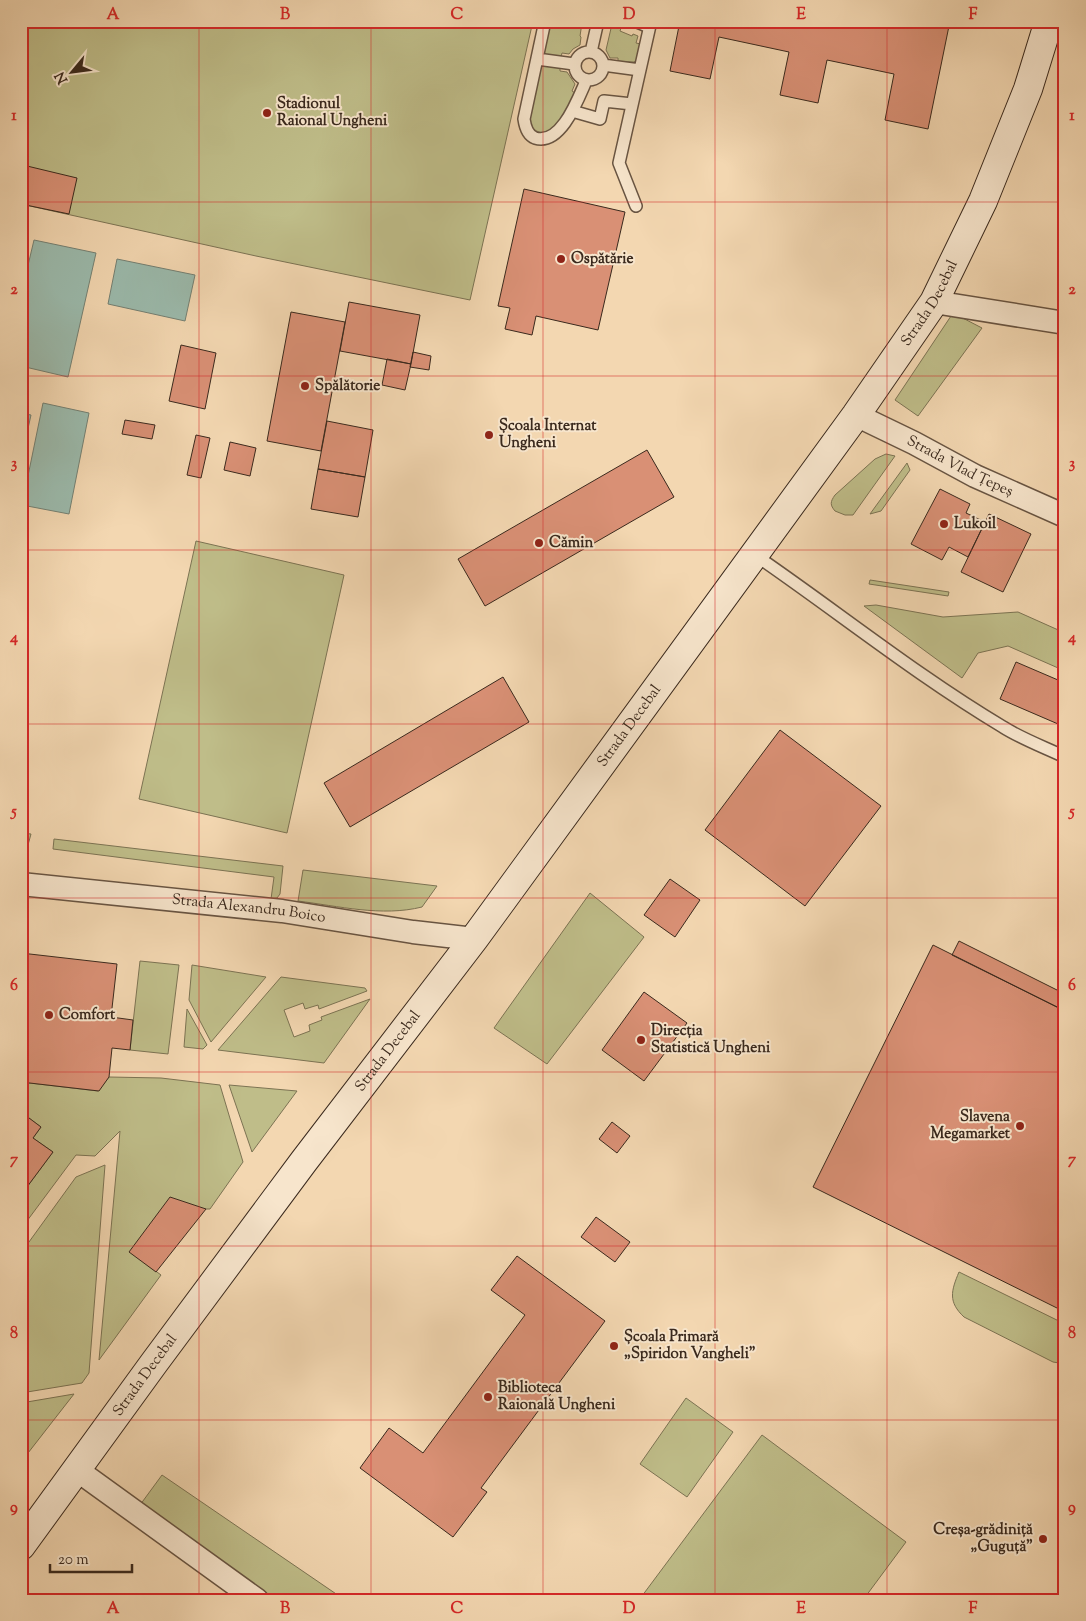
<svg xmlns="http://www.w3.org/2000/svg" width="1086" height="1621" viewBox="0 0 1086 1621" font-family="'Sorts Mill Goudy',serif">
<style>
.green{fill:#bfbd89;stroke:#7c7353}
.water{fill:#9bbaac;stroke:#748073}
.building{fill:#d99075;stroke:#3a291d}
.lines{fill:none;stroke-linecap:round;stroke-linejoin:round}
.lane-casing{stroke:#685442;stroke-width:14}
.street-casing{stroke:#685442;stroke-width:25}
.secondary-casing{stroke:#3a291d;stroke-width:30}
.lane{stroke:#f7e5cc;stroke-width:11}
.street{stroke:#f7e5cc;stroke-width:22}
.secondary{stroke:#f7e5cc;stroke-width:28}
.grid{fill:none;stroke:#d62828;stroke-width:1;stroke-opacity:0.55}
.poi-dot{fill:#8f2418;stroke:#f7e5cc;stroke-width:2}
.labels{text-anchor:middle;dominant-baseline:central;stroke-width:4;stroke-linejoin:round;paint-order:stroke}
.poi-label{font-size:15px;font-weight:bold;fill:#3a291d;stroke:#f7e5cc;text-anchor:start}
.street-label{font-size:15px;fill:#3a291d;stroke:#f7e5cc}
.neatline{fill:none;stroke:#d62828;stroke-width:2}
.grid-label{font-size:16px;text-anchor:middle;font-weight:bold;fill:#d62828}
</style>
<rect width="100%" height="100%" fill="#f3d7b1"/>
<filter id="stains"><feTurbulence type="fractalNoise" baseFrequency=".004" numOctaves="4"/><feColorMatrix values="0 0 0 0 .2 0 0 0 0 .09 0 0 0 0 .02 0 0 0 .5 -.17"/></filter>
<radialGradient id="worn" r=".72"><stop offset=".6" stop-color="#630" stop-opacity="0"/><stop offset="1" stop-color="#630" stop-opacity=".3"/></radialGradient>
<path class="green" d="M21 21H533L470 300 256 256 21 204Z
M550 21H586L585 23H582L580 36 581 37 580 45 573 49 569 54 562 53 561 57 544 55 543 53Z
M612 24 621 28 620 31 632 36 633 34 638 36 636 43 641 44 637 60 634 62H618V58H610L606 50Z
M541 64 560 66V71L567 72 575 84 572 91 575 93C570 104 556 139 539 132 533 130 530 125 529 120Z
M953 313 982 328 918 416 895 400Z
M886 454 895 456 853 515H845L835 511C830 505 830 502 835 495L875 459Z
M907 463 910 470 881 511 870 514Z
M196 541 344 575 287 833 139 799Z
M870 580 949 592 948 596 869 584Z
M876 605 943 617 1018 612 1065 633V671L1008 646 978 653 962 678 864 606Z
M21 833 31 834 28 845H21Z
M54 839 283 866 280 894 277 898 271 899 274 877 53 849Z
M303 870 437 886 422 907C382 917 338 906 298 901Z
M590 893 644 937 547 1064 494 1028Z
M140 961 179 965 168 1054 130 1050Z
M192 965 266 977 211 1042 189 1000Z
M281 977 365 988 367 991 319 1009 318 1005 305 1009 303 1003 284 1010 294 1037 310 1031 309 1025 322 1020 321 1017 370 999 324 1063 218 1050Z
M187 1009 207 1045 203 1049 184 1047Z
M109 1077 161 1078 220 1085 243 1162 210 1209H206L130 1252 161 1275 99 1360 120 1131 95 1156 76 1155 21 1229V1195L53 1152 33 1138 41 1127 21 1112V1082L98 1091Z
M229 1085 297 1091 252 1152Z
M105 1165 89 1373 82 1383 21 1393V1253L76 1177Z
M959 1272 1065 1324V1364L1053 1362 964 1317C948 1302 951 1291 959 1272Z
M74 1394 21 1462V1403Z
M686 1398 733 1432 687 1497 640 1464Z
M762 1435 906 1542 863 1600H639Z
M162 1475 345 1600H273L140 1505Z"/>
<path class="water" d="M34 240 96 253 68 377 21 366V295Z
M117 259 195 275 185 321 108 304Z
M43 403 89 413 69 514 22 505Z
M21 413 31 415 25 442 21 441Z"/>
<path class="building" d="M680 21H950L928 129 885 120 894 74 827 60 818 103 780 95 789 52 719 37 710 79 670 71Z
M27 166 77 178 69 214 21 204V193Z
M524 189 625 212 598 330 536 316 532 335 505 329 510 308 498 306Z
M349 302 420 315 411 364 340 351Z
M291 312 345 322 321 451 267 441Z
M181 345 216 353 205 409 169 401Z
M413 352 431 356 429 370 410 367Z
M387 359 411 364 405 390 382 385Z
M125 420 155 425 152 439 122 434Z
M327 421 373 430 365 477 318 469Z
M196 435 210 438 201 478 187 475Z
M230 442 256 448 250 476 224 470Z
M647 450 674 497 485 606 458 559Z
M318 469 365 477 358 517 311 509Z
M940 489 970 504 966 513 985 522 968 557 949 547 942 560 911 544Z
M989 514 1031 534 1003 592 961 572Z
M1016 662 1065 683V727L1000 699Z
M503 677 529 722 350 827 324 783Z
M780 730 881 806 805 906 705 830Z
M670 879 700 900 675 937 644 915Z
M959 941 1065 994V1011L952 955Z
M933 945 1065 1011V1312L813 1187Z
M21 953 117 964 111 1017 133 1020 130 1050 112 1048 109 1077 99 1091 21 1082Z
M644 992 687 1023 644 1081 602 1050Z
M21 1112 41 1127 33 1138 53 1152 21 1195Z
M612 1122 630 1136 617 1153 599 1139Z
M170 1197 206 1209 156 1272 129 1252Z
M596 1217 630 1242 615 1262 581 1237Z
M517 1256 605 1321 481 1488 487 1492 453 1537 360 1468 389 1428 423 1453 525 1315 491 1290Z"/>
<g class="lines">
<g class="lane-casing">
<path id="lane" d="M545 21 524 119C525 126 527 135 535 138 561 146 578 99 586 81
M635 21 649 27
M575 66a14 14 0 1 1 28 0a14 14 0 1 1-28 0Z
M591 52 598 21
M537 59 574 64
M603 65 640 70
M572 111 600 119 604 101 632 104
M636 206 619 163 651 21
M755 555C838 612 916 675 1003 727 1022 739 1044 747 1065 757"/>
</g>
<g class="street-casing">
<g id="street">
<path d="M934 302 1065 323"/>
<path id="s1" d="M856 415 914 443 975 476 1065 516"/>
<path id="s2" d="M21 884 282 911 413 932 474 939"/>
<path d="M77 1470 257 1600"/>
</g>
</g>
<g class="secondary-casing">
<g id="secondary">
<path id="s3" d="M21 1546 154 1363 304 1161 474 939 856 415 934 302 983 201 1028 89 1049 21"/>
</g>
</g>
<use href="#lane" class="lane"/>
<use href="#street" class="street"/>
<use href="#secondary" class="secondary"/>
</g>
<path class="grid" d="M199 21V1600M371 21V1600M543 21V1600M715 21V1600M887 21V1600M21 202H1065M21 376H1065M21 550H1065M21 724H1065M21 898H1065M21 1072H1065M21 1246H1065M21 1420H1065"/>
<g class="poi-dot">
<circle cx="267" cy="113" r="5"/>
<circle cx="561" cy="259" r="5"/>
<circle cx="305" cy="386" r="5"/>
<circle cx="489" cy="435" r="5"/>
<circle cx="944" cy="524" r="5"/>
<circle cx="539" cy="543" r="5"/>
<circle cx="49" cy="1015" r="5"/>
<circle cx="641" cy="1040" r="5"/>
<circle cx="1020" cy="1126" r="5"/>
<circle cx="614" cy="1346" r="5"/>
<circle cx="488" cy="1397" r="5"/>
<circle cx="1043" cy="1539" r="5"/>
</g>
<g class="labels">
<g class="poi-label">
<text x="277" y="104">Stadionul<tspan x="277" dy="17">Raional Ungheni</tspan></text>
<text x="571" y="259">Ospătărie</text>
<text x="315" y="386">Spălătorie</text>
<text x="499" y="426">Școala Internat<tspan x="499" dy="17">Ungheni</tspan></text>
<text x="954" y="524">Lukoil</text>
<text x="549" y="543">Cămin</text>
<text x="59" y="1015">Comfort</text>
<text x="651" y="1031">Direcția<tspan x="651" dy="17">Statistică Ungheni</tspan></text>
<text x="1010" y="1117" text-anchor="end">Slavena<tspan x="1010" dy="17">Megamarket</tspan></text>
<text x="624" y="1337">Școala Primară<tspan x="624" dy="17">„Spiridon Vangheli”</tspan></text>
<text x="498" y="1388">Biblioteca<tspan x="498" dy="17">Raională Ungheni</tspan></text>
<text x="1033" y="1530" text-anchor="end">Creșa-grădiniță<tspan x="1033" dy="17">„Guguță”</tspan></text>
</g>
<g class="street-label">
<text stroke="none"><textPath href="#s3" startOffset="1540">Strada Decebal</textPath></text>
<text stroke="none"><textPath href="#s1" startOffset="116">Strada Vlad Ţepeș</textPath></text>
<text stroke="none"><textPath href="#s3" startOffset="1021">Strada Decebal</textPath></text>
<text stroke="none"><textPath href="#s2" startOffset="229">Strada Alexandru Boico</textPath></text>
<text stroke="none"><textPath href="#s3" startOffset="616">Strada Decebal</textPath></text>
<text stroke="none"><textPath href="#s3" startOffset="211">Strada Decebal</textPath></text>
</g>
</g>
<rect width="1086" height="1621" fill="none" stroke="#f3d7b1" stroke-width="55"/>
<g transform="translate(72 72) rotate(241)" stroke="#f7e5cc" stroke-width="4" paint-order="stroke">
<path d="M0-4L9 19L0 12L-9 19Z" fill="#3a291d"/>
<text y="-8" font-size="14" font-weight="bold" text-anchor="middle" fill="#3a291d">N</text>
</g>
<path d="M50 1564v8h82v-8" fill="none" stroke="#3a291d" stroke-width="2.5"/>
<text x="58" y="1564" font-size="15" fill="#3a291d" stroke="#f7e5cc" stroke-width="4" paint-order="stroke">20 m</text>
<rect x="28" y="28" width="1030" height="1566" class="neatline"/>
<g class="grid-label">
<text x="113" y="19">A</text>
<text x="285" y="19">B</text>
<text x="457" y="19">C</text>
<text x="629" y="19">D</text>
<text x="801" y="19">E</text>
<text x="973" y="19">F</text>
<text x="14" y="120">1</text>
<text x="1072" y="120">1</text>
<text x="14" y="294">2</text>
<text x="1072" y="294">2</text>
<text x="14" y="468">3</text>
<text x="1072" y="468">3</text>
<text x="14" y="642">4</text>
<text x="1072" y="642">4</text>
<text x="14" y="816">5</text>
<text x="1072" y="816">5</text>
<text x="14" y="990">6</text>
<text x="1072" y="990">6</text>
<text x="14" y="1164">7</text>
<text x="1072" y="1164">7</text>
<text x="14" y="1338">8</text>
<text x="1072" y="1338">8</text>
<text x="14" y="1512">9</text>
<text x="1072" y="1512">9</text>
<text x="113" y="1613">A</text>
<text x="285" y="1613">B</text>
<text x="457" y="1613">C</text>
<text x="629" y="1613">D</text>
<text x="801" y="1613">E</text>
<text x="973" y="1613">F</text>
</g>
<rect width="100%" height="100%" filter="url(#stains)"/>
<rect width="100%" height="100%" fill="url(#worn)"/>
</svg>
